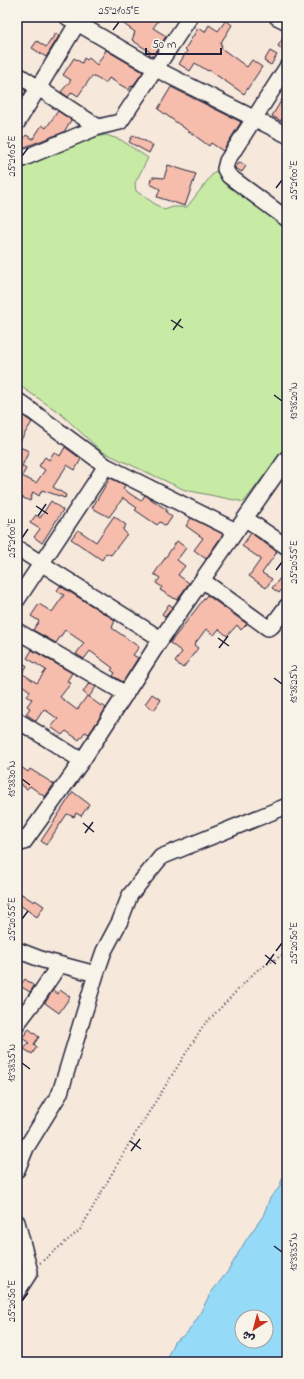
<svg xmlns="http://www.w3.org/2000/svg" width="304" height="1379" viewBox="0 0 304 1379" font-family="'Indie Flower','Playpen Sans Arabic',sans-serif">
<style>
.green{fill:#c7eba4;stroke:#748670}
.water{fill:#95dbf7;stroke:#6791ac;fill-rule:evenodd}
.building{fill:#f6bdac;stroke:#22223b}
.lines{fill:none;stroke-linecap:round;stroke-linejoin:round}
.minor-casing{stroke:#22223b;stroke-width:18}
.path{stroke:#22223b;stroke-width:2;stroke-dasharray:1 3;stroke-linecap:butt}
.minor{stroke:#f7f3e8;stroke-width:15}
.ticks{fill:none;stroke:#22223b;stroke-width:1.5}
.neatline{fill:none;stroke:#22223b;stroke-width:1.5}
.ticks-label{font-size:10px;text-anchor:middle;fill:#22223b}
</style>
<rect width="100%" height="100%" fill="#f7e8dc"/>
<filter id="ink" filterUnits="userSpaceOnUse"><feTurbulence type="fractalNoise" baseFrequency=".025" numOctaves="2"/><feDisplacementMap in="SourceGraphic" scale="8" xChannelSelector="R" yChannelSelector="G"/><feConvolveMatrix kernelMatrix="1 2 1 2 8 2 1 2 1" color-interpolation-filters="sRGB"/></filter>
<g filter="url(#ink)">
<path class="green" d="M106 135 121 140 148 158 135 183 136 191 164 210 173 207H187L215 171 287 225V446L244 502 185 490 101 451 60 413 17 384V171L80 140Z"/>
<path class="water" d="M287 1166V1362H165L174 1342 187 1333 197 1319 210 1294 228 1271 246 1240 263 1216 270 1198 279 1188ZM242 1317H266V1341H242Z"/>
<path class="building" d="M114 17H161L153 28 166 36 153 57 149 54 150 52 132 40 135 32Z
M226 20 232 25 220 44 222 45 221 48 247 67 252 60 262 67 244 94 209 70 208 71 195 63 190 71 179 64 187 51 185 49 198 28 205 32 209 25 218 31Z
M287 32V53L278 46Z
M56 33 59 36 46 57 32 48 37 41 46 47Z
M106 50 143 72 132 87 131 86 129 90 109 78 106 83 92 76 78 96 72 92 68 97 61 92 71 80 63 75 74 58 82 63 84 58 87 60 89 58 97 65Z
M270 51 277 55 271 65 264 61Z
M17 85 26 91 22 97 17 93Z
M171 87 241 122 223 151 211 143 209 146 158 109Z
M287 91V110L281 121 272 116Z
M58 111 71 120 64 132 17 150 26 135 33 139 42 125 46 128Z
M133 135 153 145 149 153 129 142Z
M240 162 246 166 242 172 235 168Z
M168 165 196 174 185 206 157 197 160 189 150 184 151 179 153 177 164 178Z
M17 412 32 422 17 446 29 451 22 466 26 469 22 476 36 483 45 470 39 466 45 457 49 460 54 452 60 456 65 447 81 459 75 470 67 465 53 487 66 495 65 498 42 490 39 496 33 492 30 501 17 495Z
M110 478 125 485 123 489 141 501 145 495 167 510 166 512 172 517 166 526 160 522 157 525 135 510 137 508 123 498 109 517 92 508Z
M51 501 63 510 42 543 34 537 40 529 30 523 36 515 40 518Z
M114 516 126 525 123 530 127 534 111 555 106 553 102 560 71 539 78 530 96 542Z
M191 518 223 534 206 559 194 550 203 538 186 526Z
M251 533 277 552 262 573 272 579 266 588 249 576 261 559 242 546Z
M177 541 186 548 177 560 185 566 178 575 189 583 177 600 160 590 162 587 156 583 160 578 154 574Z
M287 570V583L279 593 272 588Z
M60 586 115 620 112 628 139 647 133 655 138 658 123 682 113 676 115 673 111 670 113 668 90 651 84 659 76 654 84 643 65 630 56 643 33 630 39 621 31 616 39 604 52 612 64 595 57 591Z
M207 595 247 624 241 630 237 625 227 636 219 629 214 635 206 629 194 645 198 648 183 668 175 662 182 652 170 643Z
M169 604 173 607 165 617 162 614Z
M32 650 72 673 67 681 71 683 60 697 77 710 87 696 101 706 102 705 106 708 89 734 85 732 79 740 66 731 62 735 51 727 58 719 44 709 36 721 26 714 30 708 27 706 32 699 27 697 30 691 18 682 23 674 37 683 46 670 27 658Z
M17 658 27 666 22 674 17 670Z
M89 683 96 687 89 697 83 692Z
M152 694 161 700 154 710 145 704Z
M17 764 28 772 30 769 54 784 45 797 30 786 27 789 17 782Z
M73 792 89 804 86 809 81 816 76 813 74 817 67 814 46 845 41 841Z
M17 891 34 902 35 900 44 906 37 917 17 903Z
M25 979 34 986 30 992 20 986Z
M53 990 58 994 60 990 70 997 59 1013 45 1003Z
M29 1029 39 1037 34 1044 37 1047 32 1054 24 1049 29 1043 22 1038Z"/>
<g class="lines">
<g class="minor-casing">
<path id="minor" d="M67 17 156 69 287 135
M277 17 287 22
M287 67 227 161 225 169 229 176 287 219
M17 74 98 127
M17 123 81 17
M17 161 98 127 120 122 190 17
M17 400 106 466 236 531
M246 519 287 547
M17 548 161 639
M202 580 268 628 272 626 287 606
M17 600 106 466
M17 631 126 694
M17 720 82 761
M17 844 24 842 82 761 161 639 287 458
M17 950 43 960 96 974
M17 1024 39 995 59 965
M17 1170 26 1148 60 1093 96 974 104 951 120 921 130 895 161 857 287 806
M17 1222 30 1272 17 1292"/>
</g>
<path class="path" d="M40 1263 80 1230 127 1147 203 1026 256 971 287 952"/>
<use href="#minor" class="minor"/>
</g>
</g>
<path class="ticks" d="M113 30 119 22M22 156 28 148M276 188 282 180M171 320 183 328M173 330 181 319M274 395 282 401M36 506 48 514M38 516 46 504M22 538 28 529M276 570 282 562M218 638 229 646M219 648 228 636M274 678 282 684M22 779 30 785M83 823 94 832M85 833 93 822M22 919 28 911M276 951 282 943M265 955 276 964M266 965 274 954M22 1063 30 1069M130 1141 141 1149M131 1151 140 1139M274 1246 282 1252M22 1301 28 1293"/>
<rect width="304" height="1379" fill="none" stroke="#f7f3e8" stroke-width="44"/>
<g transform="translate(254 1329) rotate(216)"><circle r="19" fill="#f7f3e8" stroke="#a29fa3"/>
<path d="M0-3L7 15L0 10L-7 15Z" fill="#c8321e"/>
<text y="-6" font-size="11" font-weight="bold" text-anchor="middle" fill="#22223b">ش</text>
</g>
<path d="M146 48v6h75v-6" fill="none" stroke="#22223b" stroke-width="2"/>
<text x="152" y="48" font-size="12" fill="#22223b" stroke="#f7f3e8" stroke-width="3" paint-order="stroke">50 m</text>
<rect x="22" y="22" width="260" height="1335" class="neatline"/>
<g class="ticks-label">
<text x="119" y="14">25°21'05"E</text>
<text transform="translate(11 156) rotate(-90)" y="4">25°21'05"E</text>
<text transform="translate(293 180) rotate(-90)" y="4">25°21'00"E</text>
<text transform="translate(293 401) rotate(-90)" y="4">13°38'20"N</text>
<text transform="translate(11 538) rotate(-90)" y="4">25°21'00"E</text>
<text transform="translate(293 562) rotate(-90)" y="4">25°20'55"E</text>
<text transform="translate(293 684) rotate(-90)" y="4">13°38'25"N</text>
<text transform="translate(11 779) rotate(-90)" y="4">13°38'30"N</text>
<text transform="translate(11 919) rotate(-90)" y="4">25°20'55"E</text>
<text transform="translate(293 943) rotate(-90)" y="4">25°20'50"E</text>
<text transform="translate(11 1063) rotate(-90)" y="4">13°38'35"N</text>
<text transform="translate(293 1252) rotate(-90)" y="4">13°38'35"N</text>
<text transform="translate(11 1301) rotate(-90)" y="4">25°20'50"E</text>
</g>
</svg>
